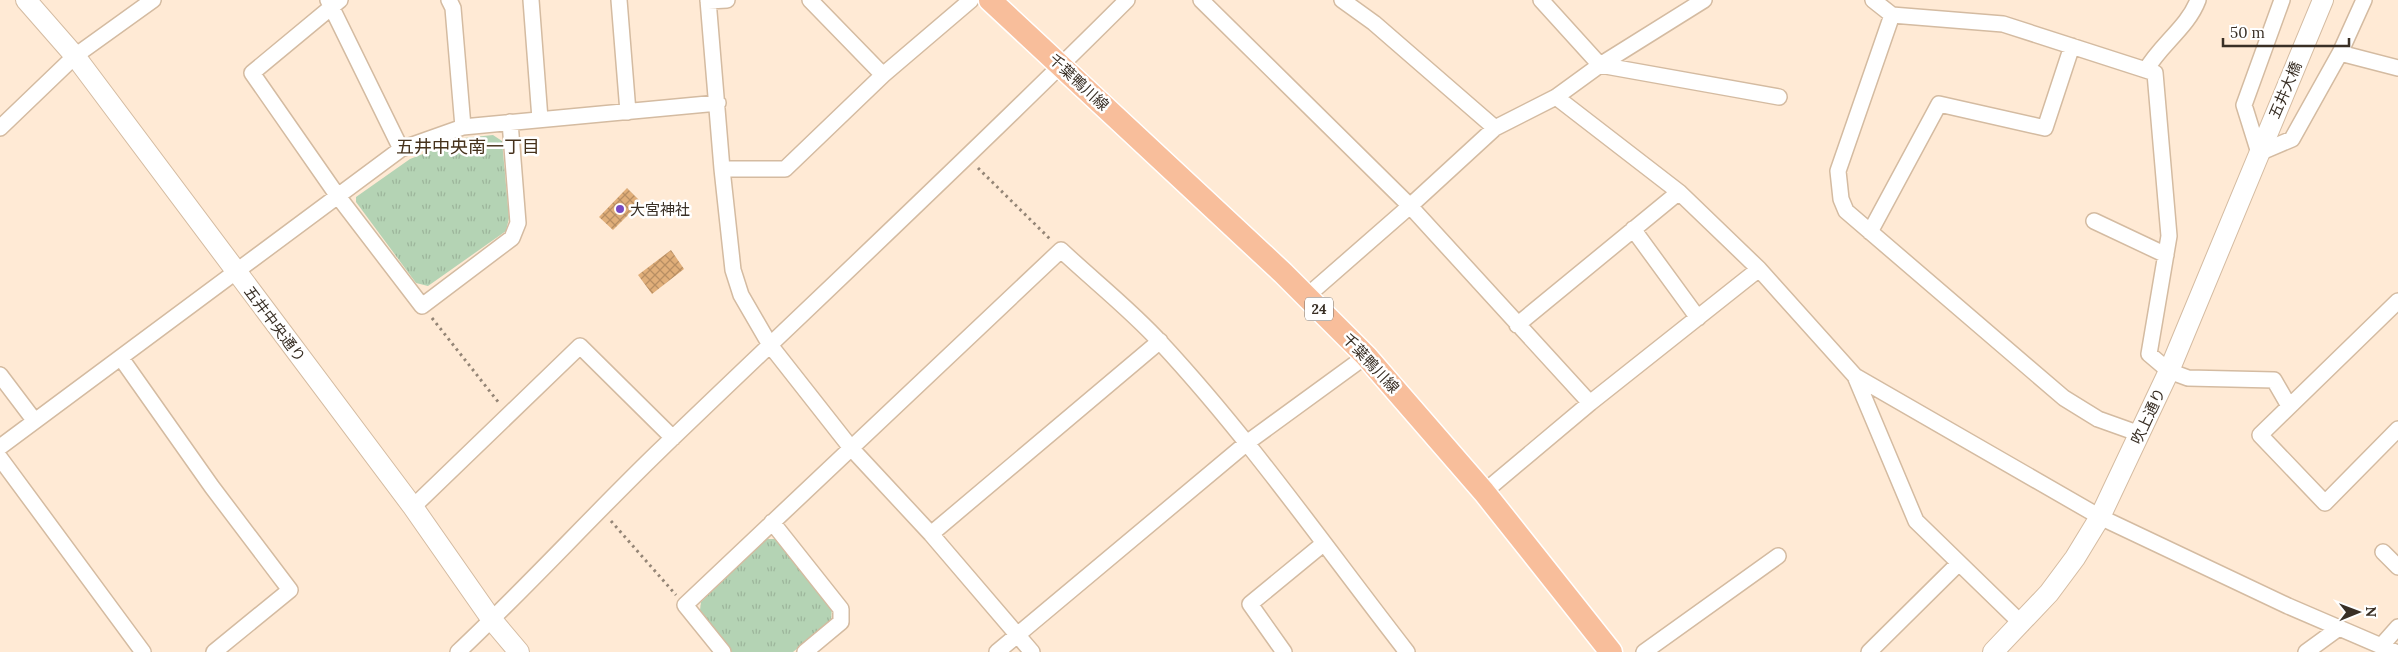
<svg xmlns="http://www.w3.org/2000/svg" width="2398" height="652" viewBox="0 0 2398 652" font-family="Lora,'Noto Sans JP',serif">
<style>
.park{fill:url(#park-tufts)}
.building{fill:url(#building-cross-hatch)}
.lines{fill:none;stroke-linecap:round;stroke-linejoin:round}
.street-casing{stroke:#d4bba1;stroke-width:18}
.secondary-casing{stroke:#d4bba1;stroke-width:22}
.primary-casing{stroke:#fff;stroke-width:25}
.path{stroke:#948576;stroke-width:3;stroke-dasharray:2.5 4;stroke-linecap:butt}
.street{stroke:#fff;stroke-width:15}
.secondary{stroke:#fff;stroke-width:20}
.primary{stroke:#f8be9b;stroke-width:22}
.poi-dot{fill:#774ac2;stroke:#fff;stroke-width:2}
.labels{text-anchor:middle;dominant-baseline:central;stroke-width:5;stroke-linejoin:round;paint-order:stroke}
.shield{fill:#fff;stroke:#746d66;stroke-width:1}
.shield-label{font-size:14px;font-weight:bold;fill:#392f25}
.street-label{font-size:15px;fill:#392f25;stroke:#fff}
.poi-label{font-size:15px;fill:#392f25;stroke:#fff;text-anchor:start}
.quarter-label{font-size:18px;fill:#46321c;stroke:#fff}
</style>
<defs>
<pattern id="park-tufts" width="24" height="20" patternUnits="userSpaceOnUse" patternTransform="scale(1.25)"><rect width="24" height="20" fill="#b4d3b4"/><path d="M3 7l-1-3M5 7V3M7 7l1-3M15 17l-1-3M17 17v-4M19 17l1-3" fill="none" stroke="#9cb59b"/></pattern>
<pattern id="building-cross-hatch" width="8" height="8" patternUnits="userSpaceOnUse" patternTransform="scale(1.25)"><rect width="8" height="8" fill="#e0ae79"/><path d="M0 0l8 8M0 8l8-8" fill="none" stroke="#b78e63"/></pattern>
</defs>
<rect width="100%" height="100%" fill="#ffead5"/>
<path class="park" d="M493 135 502 141 509 218 506 231 428 286 416 283 356 202V197L410 159 464 138Z
M766 539H779L832 607 831 621 793 652H732L700 610 701 602Z"/>
<path class="building" d="M627 188 641 202 613 230 599 217Z
M671 250 684 269 652 294 638 275Z"/>
<g class="lines">
<g class="street-casing">
<path id="street" d="M328 0 401 149
M340 0 252 73 337 195 422 306 512 238 518 223 510 122
M449 0 453 8 463 127
M531 0 540 119
M619 0 628 112
M708 0 722 169 733 270 741 295 770 345 851 448 931 534 1032 652
M810 0 883 75
M1201 0 1410 206 1590 403
M1342 0 1374 23 1495 128
M1541 0 1600 65 1779 97
M1873 0 1892 15 2003 24 2155 73 2169 236 2149 354 2169 371 2188 378 2274 380 2289 406
M2282 0 2244 105 2259 153 2292 139 2340 53 2364 0
M708 1 727 0
M1892 15 1838 171 1841 199 1846 211 2064 398 2098 419 2140 434
M2340 53 2398 68
M2146 70C2160 45 2188 27 2198 0
M1556 97 1679 192 1759 269 1855 376 2100 517 2288 606 2395 652
M0 128 75 56 153 0
M722 169H785L883 75 971 0
M2094 221 2166 255
M1633 229 1698 318
M1870 232 1939 104 2045 128 2072 46
M1307 296 1410 206 1495 128 1556 97 1600 65 1704 0
M2398 301 2260 435 2325 503 2398 429
M1517 325 1679 192
M121 358 212 487 290 590 214 652
M0 375 34 420
M1855 376 1916 521 2022 624
M0 447 401 149 463 127 718 103
M0 458 143 652
M1484 492 1590 403 1759 269
M413 507 580 346 673 438
M772 522 841 609V622L805 652
M931 534 1160 341
M2383 552 2398 567
M2382 645 2398 627
M458 652C526 588 590 518 657 453 814 302 973 154 1127 0
M723 652 685 605 1061 250C1094 281 1131 310 1161 343 1251 440 1326 548 1407 652
M997 652 1248 442 1366 356
M1284 652 1250 604 1323 544
M1644 652 1778 556
M1869 652 1959 563
M2306 652 2339 628"/>
</g>
<g class="secondary-casing">
<path id="secondary" d="M26 0 75 56 413 507 492 620 519 652
M1993 652 2049 593 2075 558 2100 517 2169 371 2323 0"/>
</g>
<g class="primary-casing">
<path id="primary" d="M990 0 1283 273 1366 356 1484 492 1611 652"/>
</g>
<path class="path" d="M978 168 1050 239
M432 318 499 403
M611 521 676 595"/>
<use href="#street" class="street"/>
<use href="#secondary" class="secondary"/>
<use href="#primary" class="primary"/>
</g>
<circle class="poi-dot" cx="620" cy="209" r="5"/>
<g class="labels">
<rect class="shield" x="1305" y="297.5" width="28" height="23" rx="4"/>
<g class="shield-label">
<text x="1319" y="309">24</text>
</g>
<g class="street-label">
<text transform="translate(1079 82) rotate(43)">千葉鴨川線</text>
<text transform="translate(2285 90) rotate(-67)">五井大橋</text>
<text transform="translate(275 324) rotate(53)">五井中央通り</text>
<text transform="translate(1371 363) rotate(47)">千葉鴨川線</text>
<text transform="translate(2148 416) rotate(-65)">吹上通り</text>
</g>
<g class="poi-label">
<text x="630" y="209">大宮神社</text>
</g>
<g class="quarter-label">
<text x="468" y="146">五井中央南一丁目</text>
</g>
</g>
<g transform="translate(2358 612) rotate(89)" stroke="#ffffff" stroke-width="4" paint-order="stroke">
<path d="M0-4L9 19L0 12L-9 19Z" fill="#392f25"/>
<text y="-8" font-size="14" font-weight="bold" text-anchor="middle" fill="#392f25">N</text>
</g>
<path d="M2223 38v8h126v-8" fill="none" stroke="#392f25" stroke-width="2.5"/>
<text x="2230" y="38" font-size="15" fill="#392f25" stroke="#ffffff" stroke-width="4" paint-order="stroke">50 m</text>
</svg>
